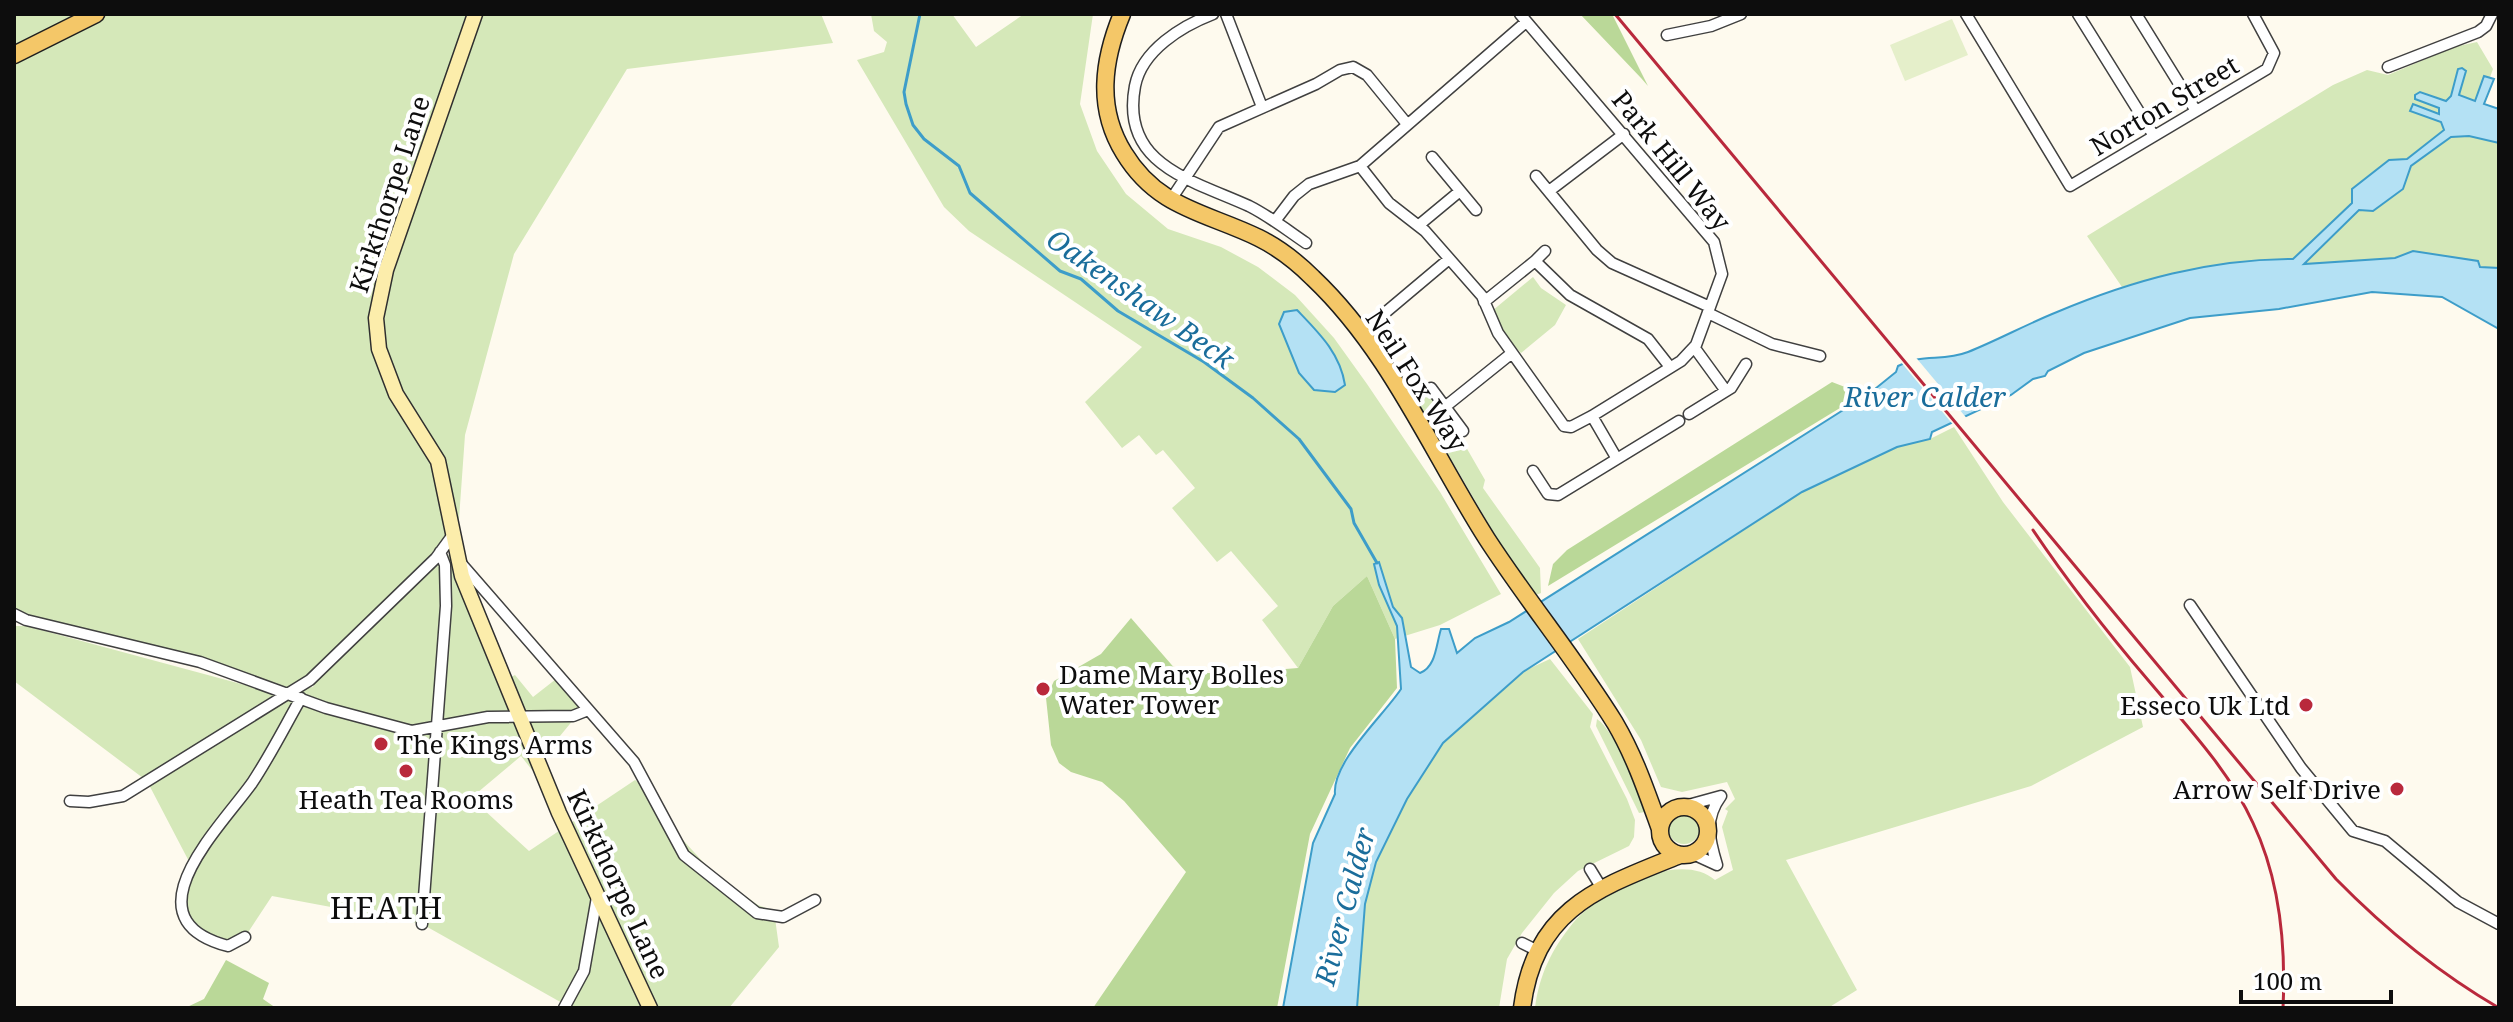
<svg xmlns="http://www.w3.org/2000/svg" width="2513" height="1022" viewBox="0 0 2513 1022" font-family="'Noto Serif',serif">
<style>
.green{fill:#d5e8b9}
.forest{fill:#bad898}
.pitch{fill:#e5efca}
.water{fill:#b4e1f4;stroke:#3d9dc9;stroke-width:2}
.pier{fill:#fefaee}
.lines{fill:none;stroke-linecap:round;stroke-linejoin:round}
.stream{stroke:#3d9dc9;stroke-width:3}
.street-casing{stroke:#404040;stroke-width:13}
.secondary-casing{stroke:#2f2f2f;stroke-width:17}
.primary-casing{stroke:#1e1e1e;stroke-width:19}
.street{stroke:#fff;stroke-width:10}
.secondary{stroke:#fcedab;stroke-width:14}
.primary{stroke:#f4c768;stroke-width:16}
.rail{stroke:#b9293c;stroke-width:3}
.poi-dot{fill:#b9293c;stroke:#fff;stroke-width:3}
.labels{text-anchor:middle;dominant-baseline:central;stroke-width:8;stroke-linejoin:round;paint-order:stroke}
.street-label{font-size:26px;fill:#0d0d0d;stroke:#fff}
.poi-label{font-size:26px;fill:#0d0d0d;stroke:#fff;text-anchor:start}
.water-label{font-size:28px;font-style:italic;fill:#1a6d9b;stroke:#fff}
.quarter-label{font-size:30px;letter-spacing:2px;fill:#0d0d0d;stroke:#fff}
</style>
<rect width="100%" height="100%" fill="#fefaee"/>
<path class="green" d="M14 14H821L833 43 627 69 514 254 465 435 458 533 299 689 313 687 317 678 435 563 452 553 507 679 515 675 533 697 556 679 583 708 532 770 521 756 471 798 529 851 635 780 659 798 673 829 713 873 758 905 774 911 779 947 729 1008H571L422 924 272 896 245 937 228 946 193 927 181 903 194 871 147 781 14 681V626H26L271 692 246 677 26 620 14 622Z
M871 14H952L976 47 1024 14H1093L1080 104 1097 151 1126 194 1168 229 1221 247 1258 267 1295 295 1334 338 1367 384 1440 492 1501 594 1440 625 1395 639 1367 576 1333 606 1298 668 1262 620 1278 606 1231 551 1217 562 1172 508 1195 488 1163 450 1156 455 1139 435 1122 448 1085 402 1142 347 969 231 944 207 857 60 884 52 887 42 874 31Z
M2477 42 2493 69 2469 135 2499 143V268L2488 269 2413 251 2395 258 2304 264 2307 260C2243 257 2182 270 2122 287L2087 236 2333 85 2367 70 2388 75 2454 47Z
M1533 277 1541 288 1566 305 1555 325 1521 353 1498 329 1492 311Z
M1408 367 1451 421 1485 480 1483 488 1540 568 1541 593 1536 595 1510 561 1401 373Z
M1954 427 2003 502 2130 667 2143 727 2031 786 1786 860 1857 990 1828 1008H1535C1539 975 1552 949 1573 923 1599 891 1680 849 1715 880L1733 870 1722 827 1728 811 1725 809 1735 799 1727 782 1682 792 1661 787 1641 740 1578 639 1802 492 1897 447 1930 439Z
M1550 659 1593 714 1590 727 1627 799 1635 820 1634 837 1629 846 1578 871 1554 893 1522 933 1507 959 1499 1008H1357L1365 904 1376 862 1407 799 1443 743 1522 672Z
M1597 719C1613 729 1643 793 1645 812L1639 813 1596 726Z
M1668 828a16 16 0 1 1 32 0a16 16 0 1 1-32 0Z"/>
<path class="forest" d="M1580 14H1612L1648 86 1641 78Z
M1832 382 1863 394 1548 586 1553 564 1567 550Z
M1367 576 1395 639 1397 688 1350 748 1310 834 1277 1008H1093L1186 872 1124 801 1102 782 1071 772 1059 763 1051 745 1046 698 1054 681 1101 654 1131 618 1177 671 1224 674 1298 668 1333 606Z
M226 960 269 983 263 999 276 1008H185L204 999Z"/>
<path class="pitch" d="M1952 19 1968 55 1905 81 1890 45Z"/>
<path class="water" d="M2462 68 2466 71 2459 95 2475 101 2484 76 2494 79 2484 104 2499 109V143L2469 136 2451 137 2411 166 2403 189 2373 211 2359 210 2304 264 2395 258 2413 251 2478 261 2480 267 2499 268V329L2442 297 2372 292 2279 309 2190 318 2084 353 2048 371 2045 376 2033 379 2011 395 1932 432 1930 439 1897 447 1802 492 1523 672 1443 743 1407 799 1376 862 1365 904 1357 1008H1283L1313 843 1335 794C1332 762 1384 715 1401 689L1397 626 1379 585 1374 564 1379 562 1393 607 1402 618 1411 667 1420 673C1436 667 1436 645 1441 629H1449L1457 653 1475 638 1509 622 1870 393 1896 372 1898 366C1922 353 1942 362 1968 352 1998 340 2027 324 2057 312 2133 280 2210 259 2293 259L2352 203V189L2389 160 2407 159 2444 130 2441 122 2410 111 2413 104 2439 114V108L2415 99V95L2420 92 2446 101 2451 96 2458 69Z
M1297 310C1319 333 1340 353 1345 385L1335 392 1314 390 1299 373 1279 324 1284 312Z"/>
<path class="pier" d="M1913 354 1969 421 1955 427 1900 361Z"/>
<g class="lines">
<path class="stream" d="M920 14 904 92 906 104 913 125 924 139 959 166 970 193 1060 271 1081 279 1118 311 1204 362 1253 398 1299 439 1351 509 1354 523 1377 563"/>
<g class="street-casing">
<path id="street" d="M1213 14C1182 26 1142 50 1135 86 1120 165 1192 180 1249 206 1269 216 1287 230 1306 243
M1226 14 1262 107
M1966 14 2070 186 2267 69 2274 53 2253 14
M2078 14 2154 136
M2136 14 2196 111
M1667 35 1711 26 1741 14
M2388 67 2478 32 2486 26 2492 14
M1432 157 1476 210
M1360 166 1389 203 1425 231 1482 296 1498 333 1564 426 1571 427 1592 416 1681 361 1696 345 1722 274 1714 242 1520 14
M1536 176 1597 250 1612 263 1710 307
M1549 191 1624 134
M1170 201 1219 127 1316 84 1340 70 1353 67 1367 75 1407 124
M1275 221 1294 196 1309 184 1360 166 1526 22
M1419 225 1460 191
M1535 261 1545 251
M1484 302 1535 261 1570 295 1648 339 1670 367
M1708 313 1772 344 1820 356
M1361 333 1449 259
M1694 347 1726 391
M1431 388 1463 431
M1446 406 1512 353
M1689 414 1731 388 1746 364
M1592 416 1617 459
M1533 471 1548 494 1558 495 1679 421
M459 561 634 762 684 855 757 913 783 917 815 900
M2190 605 2301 768 2353 831 2385 841 2458 902 2499 924
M14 614 26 620 200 662 326 708 412 731 488 717 573 716 588 710
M70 801 89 802 123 796 310 680 436 558 452 536
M1681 807 1721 796C1704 819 1709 839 1717 865L1693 854
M1590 869 1601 887
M422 924 446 606 445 565 440 552
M245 937 228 946C125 919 220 828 252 783 270 756 285 726 301 698
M1522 943 1538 951
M564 1008 584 971 597 897"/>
</g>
<g class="secondary-casing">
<path id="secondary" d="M475 14 386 270 376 318 379 349 396 394 438 461 462 576 559 813 650 1008"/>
</g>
<g class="primary-casing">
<path id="primary" d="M1122 14C1103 60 1096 108 1124 153 1158 209 1206 212 1259 238 1279 248 1297 262 1313 278 1390 351 1431 451 1487 539 1528 602 1576 660 1615 723 1635 757 1647 793 1660 829
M14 55 96 14
M1660 831a24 24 0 1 1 48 0a24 24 0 1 1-48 0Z
M1522 1008C1535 908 1598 888 1680 855"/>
</g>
<use href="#street" class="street"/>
<use href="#secondary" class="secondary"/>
<use href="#primary" class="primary"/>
<path class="rail" d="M1615 14 2336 879C2386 930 2437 972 2499 1008
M2033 530C2068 582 2107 632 2148 680 2185 724 2229 770 2253 823 2280 880 2286 945 2283 1008"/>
</g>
<g class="poi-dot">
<circle cx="1043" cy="689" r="8"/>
<circle cx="2306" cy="705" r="8"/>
<circle cx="381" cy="744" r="8"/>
<circle cx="406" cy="771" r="8"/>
<circle cx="2397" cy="789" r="8"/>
</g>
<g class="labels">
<g class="street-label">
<text transform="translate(2164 105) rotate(-31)">Norton Street</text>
<text transform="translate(1672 160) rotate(51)">Park Hill Way</text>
<text transform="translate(389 194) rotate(-72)">Kirkthorpe Lane</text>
<text transform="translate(1417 380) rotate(57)">Neil Fox Way</text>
<text transform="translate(619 884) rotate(65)">Kirkthorpe Lane</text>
</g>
<g class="poi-label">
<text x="1059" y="674">Dame Mary Bolles<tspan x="1059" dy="30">Water Tower</tspan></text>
<text x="2290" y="705" text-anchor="end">Esseco Uk Ltd</text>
<text x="397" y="744">The Kings Arms</text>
<text x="2381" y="789" text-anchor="end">Arrow Self Drive</text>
<text x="406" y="799" text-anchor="middle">Heath Tea Rooms</text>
</g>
<g class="water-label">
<text transform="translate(1141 298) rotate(35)">Oakenshaw Beck</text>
<text x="1925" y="396">River Calder</text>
<text transform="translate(1344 906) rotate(-75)">River Calder</text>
</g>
<g class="quarter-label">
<text x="387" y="907">HEATH</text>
</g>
</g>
<rect width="2513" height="1022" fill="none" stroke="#0d0d0d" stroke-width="32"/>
<path d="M2241 990v12h150v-12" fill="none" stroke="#0d0d0d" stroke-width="4"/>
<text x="2253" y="990" font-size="24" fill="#0d0d0d" stroke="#ffffff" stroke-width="6" paint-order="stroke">100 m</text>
</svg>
